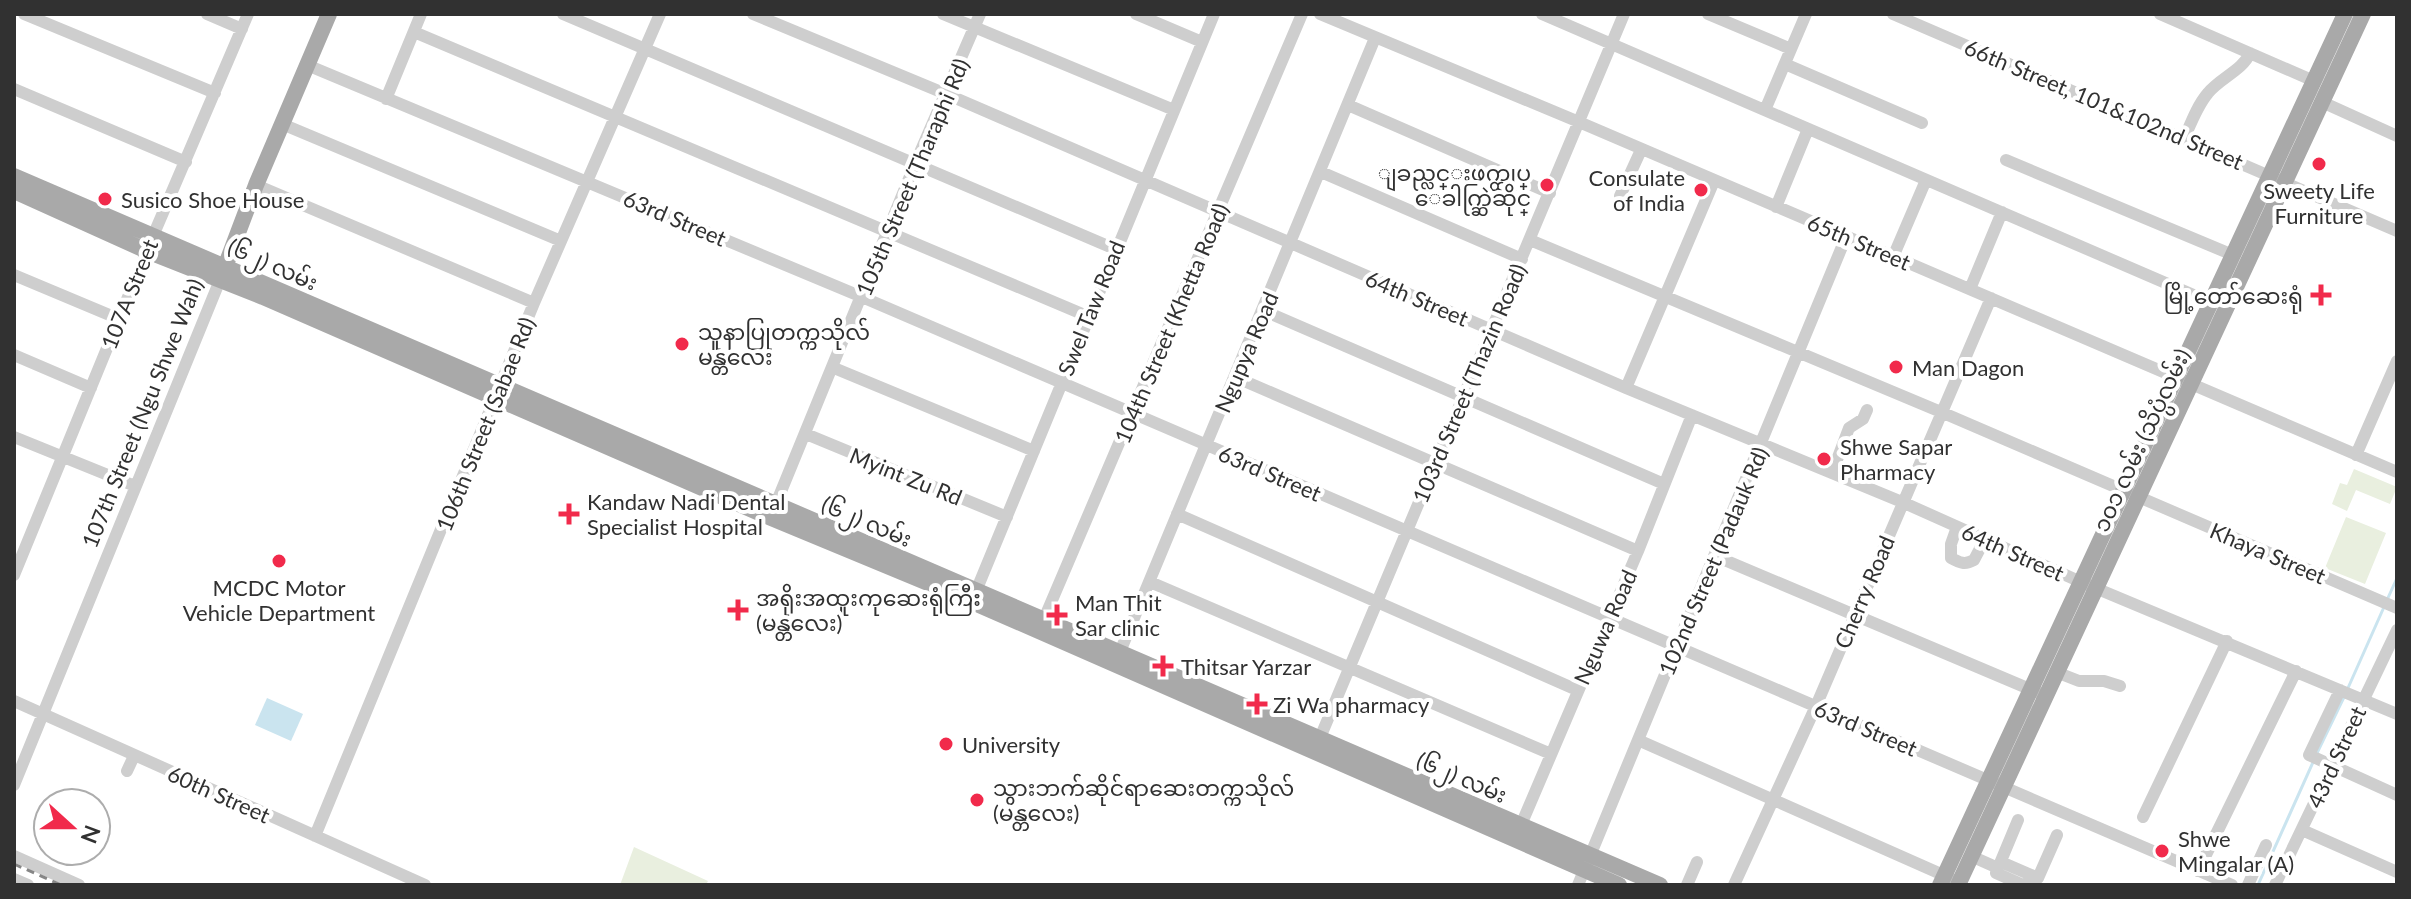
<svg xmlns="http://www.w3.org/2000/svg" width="2411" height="899" viewBox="0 0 2411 899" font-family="Lato,'Noto Sans Myanmar',sans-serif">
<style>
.green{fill:#e9efdf}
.water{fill:#cae4ef}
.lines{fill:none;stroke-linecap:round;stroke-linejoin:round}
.stream{stroke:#cae4ef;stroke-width:3}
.minor{stroke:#cecece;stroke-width:12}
.major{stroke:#a9a9a9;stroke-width:16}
.rail{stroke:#868686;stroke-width:3;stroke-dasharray:8 6;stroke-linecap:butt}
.poi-dot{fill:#f12a4b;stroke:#fff;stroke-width:3}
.labels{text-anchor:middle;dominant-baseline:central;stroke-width:8;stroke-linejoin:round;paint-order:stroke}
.street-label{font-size:22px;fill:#313131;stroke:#fff}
.poi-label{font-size:22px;fill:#313131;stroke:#fff;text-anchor:start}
</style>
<rect width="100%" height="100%" fill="#fff"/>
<path class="green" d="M2354 469 2397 487 2390 504 2356 490 2347 511 2332 504 2340 483 2347 485Z
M2346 517 2386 533 2365 584 2325 568Z
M634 847 708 881 706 885H620Z"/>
<path class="water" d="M267 698 303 714 291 741 255 725Z"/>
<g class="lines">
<path class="stream" d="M2387 600 2397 578
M2348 688 2384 607
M2317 753 2345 695
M2258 885 2314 760"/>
<path class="minor" d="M24 14 215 93
M207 14 242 29
M563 14 1115 249
M753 14 946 94 1626 388 1902 502 2081 582 2397 714
M943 14 1174 110
M1136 14 1202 42
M1320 14 1579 122 2397 472
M1542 14 2212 303
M1708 14 1791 49
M1893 14 2397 231
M2160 14 2314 81
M414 32 1087 316
M1785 64 1922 123
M307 65 862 297 2232 885
M14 89 186 162
M386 99 421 14
M2322 102 2397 136
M1348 105 1550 193
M1765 110 1806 14
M282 124 561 241
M2184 139C2191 123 2197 106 2208 93 2220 78 2243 70 2250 53
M2006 160 2233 255
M1321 172 1522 259
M256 185 534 303
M1620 196 1641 150
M1776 207 1808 129
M1530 240 1941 412 2397 608
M1893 257 1926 180
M14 275 119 319
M1970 289 2002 212
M1262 310 1664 484
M14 355 91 388
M834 368 1034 451
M1235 377 1638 551
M1626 388 1714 181
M806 434 1007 517
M14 437 135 486
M2356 455 2397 361
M1832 473 1849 428 1863 419 1867 410
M773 511 915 164 980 14
M1177 514 1577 690
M1957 527 1951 544V558C1960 563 1965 565 1974 560L1985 539
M1715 556 2039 693
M14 575 153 236 248 14
M1150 582 1551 754
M974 596 1214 14
M1041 626 1302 14
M1117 659 1375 38
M2056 672 2079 681H2104L2120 686
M2340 690 2309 755 2397 795
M14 701 425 885
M1638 740 1950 878
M1317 745 1624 14
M127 771 134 756
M14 785 220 280
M2143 817 2227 641
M2302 830 2397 872
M1518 832 1638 551 1692 415
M315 836 534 303 660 14
M14 856 79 885
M1971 856 1998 868 2018 820
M2001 862 2038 878
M2198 871 2296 671
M1996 873 2023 885
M14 879 28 885
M1578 885 1846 237
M1687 885 1697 862
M1734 885 1816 706 1991 298
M2024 885 2038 878 2057 835
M2248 885 2266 845
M2275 885 2397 630"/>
<path class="major" d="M14 176 1660 885
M14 191 147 251 263 297 771 518 938 587 1619 885
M222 275 256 185 329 14
M1940 885 2345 14
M1958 885 2363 14"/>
<path class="rail" d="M14 864 61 885"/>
</g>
<g class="poi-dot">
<circle cx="2319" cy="164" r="8"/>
<circle cx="1547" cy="185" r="8"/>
<circle cx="1701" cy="190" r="8"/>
<circle cx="105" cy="199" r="8"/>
<path d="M2317 283h8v8h8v8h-8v8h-8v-8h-8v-8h8z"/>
<circle cx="682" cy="344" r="8"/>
<circle cx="1896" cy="367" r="8"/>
<circle cx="1824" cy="459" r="8"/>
<path d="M565 502h8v8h8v8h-8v8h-8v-8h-8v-8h8z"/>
<circle cx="279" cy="561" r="8"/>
<path d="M734 598h8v8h8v8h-8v8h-8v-8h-8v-8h8z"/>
<path d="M1053 603h8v8h8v8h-8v8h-8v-8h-8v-8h8z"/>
<path d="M1159 654h8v8h8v8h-8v8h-8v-8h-8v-8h8z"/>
<path d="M1253 692h8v8h8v8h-8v8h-8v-8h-8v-8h8z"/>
<circle cx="946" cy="744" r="8"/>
<circle cx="977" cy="800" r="8"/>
<circle cx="2162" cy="851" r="8"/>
</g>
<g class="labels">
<g class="street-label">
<text transform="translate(2104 104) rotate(23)">66th Street, 101&amp;102nd Street</text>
<text transform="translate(912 177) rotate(-67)">105th Street (Tharaphi Rd)</text>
<text transform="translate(675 218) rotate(23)">63rd Street</text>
<text transform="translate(1859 242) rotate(23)">65th Street</text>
<text transform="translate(273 264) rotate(24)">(၆၂) လမ်း</text>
<text transform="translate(129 294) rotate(-68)">107A Street</text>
<text transform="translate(1417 298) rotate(23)">64th Street</text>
<text transform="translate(1091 308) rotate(-68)">Swel Taw Road</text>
<text transform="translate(1171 323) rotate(-67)">104th Street (Khetta Road)</text>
<text transform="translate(1246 352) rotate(-67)">Ngupya Road</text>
<text transform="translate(1469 383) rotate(-67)">103rd Street (Thazin Road)</text>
<text transform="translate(142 413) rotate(-68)">107th Street (Ngu Shwe Wah)</text>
<text transform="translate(485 424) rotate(-68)">106th Street (Sabae Rd)</text>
<text transform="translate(2141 440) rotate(-65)">၁၀၁ လမ်း (သိပ္ပံလမ်း)</text>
<text transform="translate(1270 473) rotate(23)">63rd Street</text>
<text transform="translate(906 476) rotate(22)">Myint Zu Rd</text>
<text transform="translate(867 521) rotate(23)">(၆၂) လမ်း</text>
<text transform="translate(2013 552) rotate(24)">64th Street</text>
<text transform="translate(2268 553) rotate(23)">Khaya Street</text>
<text transform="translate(1713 561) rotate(-67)">102nd Street (Padauk Rd)</text>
<text transform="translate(1864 592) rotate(-67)">Cherry Road</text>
<text transform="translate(1605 627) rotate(-66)">Nguwa Road</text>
<text transform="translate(1866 728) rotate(23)">63rd Street</text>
<text transform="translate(2336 757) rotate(-65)">43rd Street</text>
<text transform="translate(1462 777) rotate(23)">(၆၂) လမ်း</text>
<text transform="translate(219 794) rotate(24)">60th Street</text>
</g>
<g class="poi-label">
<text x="1531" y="172" text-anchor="end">ျခည္လင္းဖက္ထုပ္<tspan x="1531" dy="25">ေခါက္ဆြဲဆိုင္</tspan></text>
<text x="1685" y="177" text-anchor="end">Consulate<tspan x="1685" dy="25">of India</tspan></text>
<text x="2319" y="190" text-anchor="middle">Sweety Life<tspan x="2319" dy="25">Furniture</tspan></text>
<text x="121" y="199">Susico Shoe House</text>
<text x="2303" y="295" text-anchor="end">မြို့တော်ဆေးရုံ</text>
<text x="698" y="331">သူနာပြုတက္ကသိုလ်<tspan x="698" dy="25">မန္တလေး</tspan></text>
<text x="1912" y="367">Man Dagon</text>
<text x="1840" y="446">Shwe Sapar<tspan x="1840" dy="25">Pharmacy</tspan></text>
<text x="587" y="501">Kandaw Nadi Dental<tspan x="587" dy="25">Specialist Hospital</tspan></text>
<text x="279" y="587" text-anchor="middle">MCDC Motor<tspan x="279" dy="25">Vehicle Department</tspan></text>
<text x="756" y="597">အရိုးအထူးကုဆေးရုံကြီး<tspan x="756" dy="25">(မန္တလေး)</tspan></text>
<text x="1075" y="602">Man Thit<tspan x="1075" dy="25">Sar clinic</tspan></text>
<text x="1181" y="666">Thitsar Yarzar</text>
<text x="1273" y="704">Zi Wa pharmacy</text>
<text x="962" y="744">University</text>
<text x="993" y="787">သွားဘက်ဆိုင်ရာဆေးတက္ကသိုလ်<tspan x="993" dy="25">(မန္တလေး)</tspan></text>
<text x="2178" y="838">Shwe<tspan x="2178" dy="25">Mingalar (A)</tspan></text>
</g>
</g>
<rect width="2411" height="899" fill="none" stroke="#313131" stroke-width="32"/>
<g transform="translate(72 827) rotate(111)"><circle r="38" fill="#ffffff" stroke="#adadad" stroke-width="2"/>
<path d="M0-6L14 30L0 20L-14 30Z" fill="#f12a4b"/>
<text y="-12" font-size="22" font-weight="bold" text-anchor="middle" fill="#313131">N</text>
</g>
</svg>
